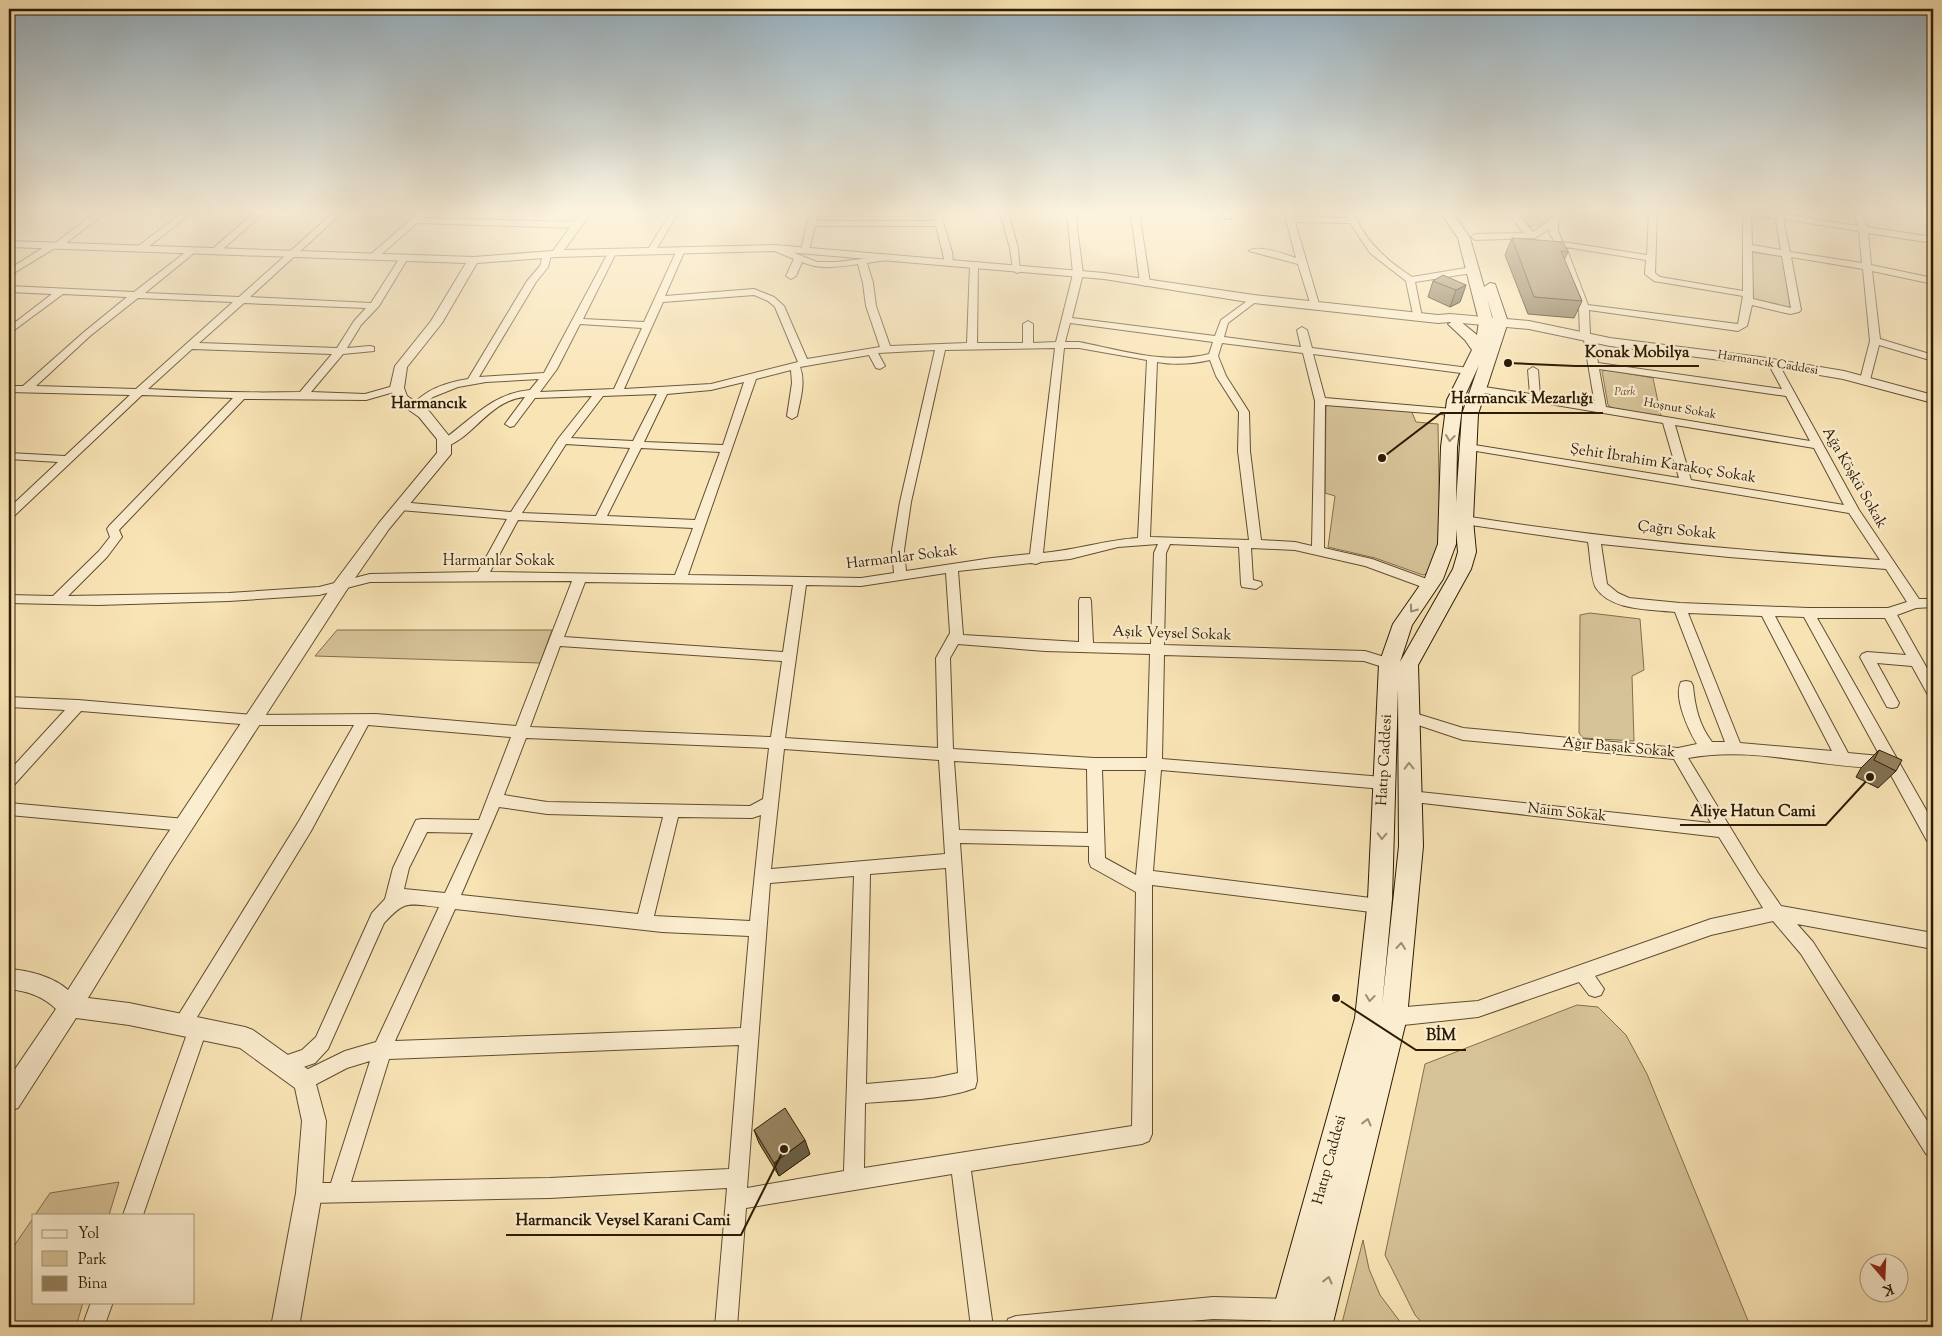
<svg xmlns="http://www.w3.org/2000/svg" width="1942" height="1336" viewBox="0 0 1942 1336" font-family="'Sorts Mill Goudy',serif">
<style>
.green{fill:#d6c297;stroke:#816e4d}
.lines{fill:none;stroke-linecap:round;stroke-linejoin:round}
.minor-casing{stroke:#5f4d30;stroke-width:2}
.tertiary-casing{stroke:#5f4d30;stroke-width:2}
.secondary-casing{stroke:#2c1b03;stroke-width:2}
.minor{fill:#fbedcf;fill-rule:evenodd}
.tertiary{fill:#fbedcf;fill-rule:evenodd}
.secondary{fill:#fbedcf;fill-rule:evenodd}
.wall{fill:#827253;stroke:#2c1b03}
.shaded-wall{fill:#6a5c43;stroke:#2c1b03}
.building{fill:#978460;stroke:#2c1b03}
.oneway{stroke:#9e8e73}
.labels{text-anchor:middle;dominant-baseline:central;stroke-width:4.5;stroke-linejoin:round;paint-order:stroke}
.far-street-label{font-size:12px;fill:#2c1b03;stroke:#fbedcf}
.far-park-label{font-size:12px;font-style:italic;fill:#5f4d2f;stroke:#fbedcf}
.street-label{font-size:15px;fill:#2c1b03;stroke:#fbedcf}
.far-district-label{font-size:16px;font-weight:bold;fill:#2c1b03;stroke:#fbedcf}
.leader{fill:none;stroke:#2c1b03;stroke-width:2}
.callout-dot{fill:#2c1b03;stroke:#fbedcf;stroke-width:2}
.callout-label{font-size:16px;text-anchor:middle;font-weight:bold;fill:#2c1b03;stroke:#fbedcf;stroke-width:4.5;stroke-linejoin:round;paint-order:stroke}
</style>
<rect width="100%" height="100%" fill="#f9e4b5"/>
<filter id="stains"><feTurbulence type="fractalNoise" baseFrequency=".004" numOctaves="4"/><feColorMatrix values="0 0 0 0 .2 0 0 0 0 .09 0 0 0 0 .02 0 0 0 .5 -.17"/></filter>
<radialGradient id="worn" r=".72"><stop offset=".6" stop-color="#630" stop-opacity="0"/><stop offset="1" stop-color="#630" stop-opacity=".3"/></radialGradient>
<path class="green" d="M1518 212H1555C1547 221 1542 226 1530 226Z
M1750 252 1784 257 1790 307 1788 309 1755 302 1751 298Z
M1607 370 1653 378 1661 416 1614 409 1608 405 1602 371Z
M1326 404 1411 410 1416 422 1438 424 1440 546 1433 572 1423 575 1375 558 1328 547 1335 496 1325 493Z
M1590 613 1640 619 1644 670 1632 676 1634 741 1583 738 1579 733 1580 615Z
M337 630H552L540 663 315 656Z
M1577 1005 1598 1007 1626 1035 1647 1074 1749 1323 1741 1327H1426L1415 1315 1385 1255 1425 1064Z
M119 1182 109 1215H35L50 1193Z
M34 1217V1302H83L76 1327H14L9 1323V1253Z
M1363 1240 1369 1269 1380 1295 1404 1327H1341Z"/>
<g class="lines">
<g class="minor-casing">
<path id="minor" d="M9 212H17L9 217Z
M96 212H106L60 248H55L9 276V269L49 244H54Z
M183 212H193L143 251H137V247Z
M255 212H265L217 254H211V250Z
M334 212H343L250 297 371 303 401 256H407L408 258 379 306 361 325 347 348 370 346 374 347V351L343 354 311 392 365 394 397 385 401 386 402 388 401 390 366 400 244 399 119 530 122 537 107 557 68 596 229 593 319 587 370 574 478 572 507 519 400 510 394 506 400 502 511 512 558 439 592 396 535 398 514 426 510 427 505 424 525 397C489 400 472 440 444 447L440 446 438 444 440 442C470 421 492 393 530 390L539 379 486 382 458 387 433 397 419 410 415 411 410 408C425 389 445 383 468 379L527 281 540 266 543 255 547 252 551 255 548 267 536 282 479 377 544 373 608 253 612 250 616 253 583 319 644 322 677 250 681 247 685 250 665 296 754 289 774 297 784 306 807 359 880 347 866 306 863 283 858 264C838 267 821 270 802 262L796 276 791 279 786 276 794 259 772 250 771 248 775 245 817 262H837L893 255V259L867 263 873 283 876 306 890 346 967 343 970 265 974 262 978 265 977 343H1023V324L1028 321 1033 324V343L1056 342 1073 274 1067 212H1075L1083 274 1072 318 1215 336 1221 320 1254 296 1257 297V301L1228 323 1224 337 1301 347 1297 330 1302 327 1307 330 1312 348 1469 368 1474 371 1469 374 1313 354 1325 398 1453 409 1458 412 1453 415 1325 405 1324 548 1372 559 1435 582 1436 585 1435 588H1425L1365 566 1295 550 1251 548 1253 580 1261 582 1262 585 1256 589 1242 587 1241 584 1239 547 1170 544 1166 553 1164 645 1365 651 1394 660 1396 664 1394 668 1389 669 1364 661 1164 655 1162 759 1383 777 1388 779 1391 783 1388 787 1383 789 1161 770 1153 871 1379 899 1385 901 1387 906 1385 911 1379 913 1152 885V1134L1149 1141 1142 1144 971 1171 993 1327H971L952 1174 746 1208 737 1327H715L727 1188 550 1198 309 1203 302 1200 299 1193 302 1186 309 1183H331L370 1061 347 1068 305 1090 298 1088 296 1081 298 1074 345 1051 376 1042 439 907C408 904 406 899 384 923L328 1049 315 1063 283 1074 276 1071 274 1065 276 1059 302 1050 316 1037 372 913 385 899 393 868 416 820 422 819 479 820 511 737 368 725 311 831 194 1022 198 1020 204 1023 207 1029 143 1215H123L188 1031 182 1034 176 1031 173 1025 176 1019 299 821 354 725H253L81 711 14 785 9 787V771L65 710 9 707V697L78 700 253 715 376 714 516 726 572 581 370 582 319 595 229 601 98 605 9 603V595L53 596 99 551 110 537 107 529 109 526 233 398 142 395 13 517 9 518V508L58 462 9 459V453L65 456 130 395 9 392V386H23L84 332 127 297 63 294 9 334V327L52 294 9 292V286L134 292 191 248 194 249V253L145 293 239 297ZM754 295 768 301 775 307 798 362 711 384 624 389 663 302ZM138 298 233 302 136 389 36 386 90 336ZM244 303 366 308 354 321 337 348 199 343ZM1070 323 1213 342 1209 354C1167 365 1120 350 1079 342H1065ZM580 324 642 328 614 389 540 392 557 369ZM1222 343 1303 353 1315 401 1312 546 1295 542 1261 540 1250 451 1249 412 1226 376 1218 356ZM1055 348 1030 554 992 558 906 571 904 550 911 502 945 350ZM1064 348H1079L1147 360 1138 538C1106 540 1075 550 1043 553ZM192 349 332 354 300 392C250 393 198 392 148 389ZM935 350 900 502 892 550 894 573 861 578 688 575 756 379 791 370 792 383 787 416 792 419 797 416C800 401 806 382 800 367L869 355 876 368 880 369 885 366 878 353ZM1210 360 1216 376 1239 412 1238 451 1249 540 1150 537 1157 362C1174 365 1193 364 1210 360ZM744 382 723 445 644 442 667 394 711 390ZM657 394 633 441 571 438 603 396ZM566 444 630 448 596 516 522 513ZM641 448 720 452 695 520 607 516ZM518 520 693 528 675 575 490 572ZM1158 544 1154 553 1151 644 1093 643 1091 601 1090 598H1080L1079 601V642L963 635 958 571 1031 563 1036 564 1041 562 1070 559 1118 547ZM946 573 950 633 936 658 938 748 785 738 806 585 861 586ZM585 582 793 585 783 652 564 637ZM958 644 1045 651 1150 654 1147 758H1094L953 749 950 658ZM560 646 782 661 771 737 530 727ZM526 738 769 748 763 799 750 806 547 802 504 795ZM784 749 939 760 945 854 771 869ZM954 761 1087 769 1088 833 959 830ZM1102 770H1146L1136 875 1105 858ZM499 807 547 814 663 817 638 914 461 895ZM761 815 750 921 654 916 678 817 752 818ZM427 832 473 833 445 893 404 889 409 868ZM960 843 1089 846V862L1091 867 1136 892 1132 1126 864 1168 865 1103C899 1100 944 1100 975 1088L977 1081ZM946 868 958 1073 934 1078 866 1084 870 874ZM854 876 844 1171 747 1188 770 883ZM455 909 662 932 749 936 741 1028 395 1041ZM739 1045 729 1169 550 1178 351 1182 389 1059Z
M419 212H427L423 218 577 222 581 225 577 228 417 223 376 259H370V255Z
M671 212H679L654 253H648L647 251Z
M810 212H818L816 221H935L932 212H940L952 252 953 262 949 265 945 262 936 226H815L809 250 802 252 801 250Z
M1000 212H1008L1018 248 1020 272 1017 273 1013 270 1010 248Z
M1131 212H1139L1150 283 1145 286 1140 283Z
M1224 212H1232L1231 219H1225Z
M1284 212H1292L1293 217 1347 218 1345 212H1353C1365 241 1386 260 1412 277L1472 267 1476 270 1472 273 1415 282 1422 317 1417 320 1414 319 1406 281 1370 253 1350 223 1295 222 1319 304 1317 306H1311L1298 264 1249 251C1258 244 1285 254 1296 258Z
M1507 212H1516L1533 232 1551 219 1556 212H1564C1556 224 1556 230 1563 242L1647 255 1649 212H1657L1655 273 1660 277 1743 291V212H1770L1858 226 1854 212H1862L1867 227 1933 237V243L1868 233 1871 265 1933 278V284L1872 271 1880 339 1933 355V361L1879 345 1870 380 1865 383 1860 380 1870 341 1863 269 1791 257 1801 310 1799 312 1790 314 1752 305 1747 326 1738 331 1589 310 1590 335 1594 338 1598 363 1782 389 1768 363 1773 360 1777 361 1859 510 1919 599H1933V607L1916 608 1897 615 1933 679V696L1928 695 1912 666 1877 663 1899 703 1897 707 1892 708 1887 707 1860 657 1862 654 1867 652 1906 655 1885 618H1817L1933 822V843L1927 841 1887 768C1821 769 1754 745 1688 758L1758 873 1781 906 1933 933V949L1797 924 1813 942 1933 1130V1157L1926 1154 1801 954 1773 921 1711 935 1595 976 1604 989 1601 995 1595 997 1589 995 1579 982 1478 1017 1394 1026 1388 1023 1385 1017 1388 1011 1394 1008 1478 1001 1711 919 1763 908 1719 837 1405 801 1402 797 1405 793 1410 791 1711 823 1674 759 1463 740 1403 720 1401 716 1403 712 1408 711 1463 728 1678 748 1697 744C1689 731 1673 697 1681 682L1686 681 1691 682 1693 686C1695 707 1699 725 1712 742H1725L1675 612C1651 609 1611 611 1596 588 1591 580 1590 553 1588 542L1464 524 1458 520 1460 517 1464 516C1602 538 1740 551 1880 560L1849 513 1464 449 1462 447 1468 444 1679 478 1663 423 1478 392 1473 389 1478 386 1530 394 1528 370 1533 367 1538 370 1540 396 1595 405 1584 340 1580 337 1579 307 1556 244 1549 232V229L1535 238 1475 240 1471 237 1475 234 1524 233ZM1751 215 1779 219 1776 221 1781 250 1752 245ZM1783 219 1859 231 1862 263 1790 252ZM1566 247 1646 260 1645 274 1654 281 1743 296 1738 324 1588 305ZM1752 251 1782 256 1791 308 1753 299ZM1599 369 1786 396 1810 441 1606 407ZM1675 425 1814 448 1844 505 1691 480ZM1601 544 1729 557 1886 569 1907 602 1888 608H1808L1680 603 1629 598 1618 593 1607 584ZM1688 613 1762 616 1832 751 1740 743ZM1775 616 1804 617 1880 756 1848 753Z
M1933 212V215L1929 213V212Z
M9 803 185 819 191 820 193 825 191 830 185 831 9 815Z
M1213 1297 1291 1299 1299 1302 1302 1310 1299 1318 1291 1321 1213 1319 1125 1327H1005L1008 1319 1016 1316Z
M91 1302H113L104 1327H82Z"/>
</g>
<g class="tertiary-casing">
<path id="tertiary" d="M581 212H592L564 250 775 245 1104 273 1254 295 1438 315 1450 314 1529 321 1610 338 1760 357 1844 371 1933 395V403L1843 379 1760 365 1610 346 1529 329 1450 322 1438 323 1254 303 1104 279 775 251 556 257 477 263 442 323 407 367 404 388 407 396 429 411 449 436 451 439V454L389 529 346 591 170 863 88 998 129 1003 245 1027 253 1030 313 1073 326 1121 322 1193 299 1327H271L296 1193 302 1121 295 1088 240 1048 129 1025 76 1018 18 1108 9 1111V1078L56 1009C43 996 27 991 9 989V969C28 970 54 977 68 990L156 851 334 583 379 523 437 453V439L419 417 396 401 390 388 395 366 431 321 466 263 9 247V241L473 257 553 251Z"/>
</g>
<g class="secondary-casing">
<path id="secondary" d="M1440 212H1452L1470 238 1484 287 1490 283 1495 284 1508 322 1478 414 1473 520 1476 552 1471 569 1418 665 1423 846 1407 1017 1332 1327H1270L1273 1310 1355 1018 1368 899 1379 664 1393 624 1425 578 1438 544 1441 447 1447 400 1472 350 1465 340 1448 324 1455 320 1460 321 1477 335 1479 321 1458 238ZM1487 298 1494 322 1493 325V321ZM1479 365 1462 414 1456 503 1457 447 1463 400ZM1456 529 1458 552 1453 569 1400 662 1412 625 1443 579 1456 544ZM1398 689 1399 846 1382 1006 1392 899Z"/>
</g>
<use href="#minor" class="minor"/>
<use href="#tertiary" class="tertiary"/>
<use href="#secondary" class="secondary"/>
</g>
<path class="wall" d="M1512 238 1568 252 1564 260 1582 301 1574 318 1528 314 1505 255Z
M1433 281 1466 285 1460 302 1450 307 1428 297Z
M1879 750 1896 771 1878 788 1856 777 1861 768Z
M754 1130 810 1154 779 1176 759 1143Z"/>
<path class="shaded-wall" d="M1466 285 1460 302 1450 307 1456 290Z
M805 1140 810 1154 779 1176 774 1163Z"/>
<path class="building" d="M1512 238 1563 242 1568 252 1561 251 1582 301 1534 297Z
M1443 275 1466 285 1456 290 1433 281Z
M1879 750 1902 760 1896 771 1874 760Z
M785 1108 805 1140 774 1163 754 1130Z"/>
<defs><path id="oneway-chevron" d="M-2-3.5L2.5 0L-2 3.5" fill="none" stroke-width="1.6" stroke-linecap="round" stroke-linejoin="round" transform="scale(1.25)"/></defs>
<g class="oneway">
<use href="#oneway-chevron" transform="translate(1450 438) rotate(97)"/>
<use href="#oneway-chevron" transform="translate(1413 609) rotate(126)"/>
<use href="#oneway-chevron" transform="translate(1409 766) rotate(-91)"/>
<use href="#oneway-chevron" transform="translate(1382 836) rotate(92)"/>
<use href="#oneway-chevron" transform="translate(1401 946) rotate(-84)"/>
<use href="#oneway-chevron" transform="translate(1370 998) rotate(96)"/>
<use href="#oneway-chevron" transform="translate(1367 1122) rotate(-76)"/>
<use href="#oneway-chevron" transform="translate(1328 1280) rotate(-76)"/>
</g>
<linearGradient id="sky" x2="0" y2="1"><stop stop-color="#93acbb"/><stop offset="0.53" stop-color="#fcf3de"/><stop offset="1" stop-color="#fcf3de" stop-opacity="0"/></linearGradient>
<rect width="1942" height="399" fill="url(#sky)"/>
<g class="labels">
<g class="far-street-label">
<text transform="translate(1768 363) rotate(9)">Harmancık Caddesi</text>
<text transform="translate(1680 409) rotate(10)">Hoşnut Sokak</text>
</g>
<g class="far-park-label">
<text x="1625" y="392">Park</text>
</g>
<g class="street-label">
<text transform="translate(1663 464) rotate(9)">Şehit İbrahim Karakoç Sokak</text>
<text transform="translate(1854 478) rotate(60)">Ağa Köşkü Sokak</text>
<text transform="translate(1677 531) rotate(6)">Çağrı Sokak</text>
<text transform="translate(902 558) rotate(-7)">Harmanlar Sokak</text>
<text x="499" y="561">Harmanlar Sokak</text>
<text transform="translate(1172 634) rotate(2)">Aşık Veysel Sokak</text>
<text transform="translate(1619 748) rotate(5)">Ağır Başak Sokak</text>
<text transform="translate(1385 760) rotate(-87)">Hatıp Caddesi</text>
<text transform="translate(1567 813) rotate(6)">Naim Sokak</text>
<text transform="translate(1330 1160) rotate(-75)">Hatıp Caddesi</text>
</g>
<g class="far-district-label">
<text x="429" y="404">Harmancık</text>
</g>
</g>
<path class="leader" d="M1508 363L1575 366H1699M1382 458L1441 413H1603M1870 777L1826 825H1680M1336 998L1416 1050H1466M784 1149L741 1235H506"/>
<g class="callout-dot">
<circle cx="1508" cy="363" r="5"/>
<circle cx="1382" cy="458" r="5"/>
<circle cx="1870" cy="777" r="5"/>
<circle cx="1336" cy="998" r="5"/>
<circle cx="784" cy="1149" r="5"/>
</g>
<g class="callout-label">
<text x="1637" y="357">Konak Mobilya</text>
<text x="1522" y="403">Harmancık Mezarlığı</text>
<text x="1753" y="816">Aliye Hatun Cami</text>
<text x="1441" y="1040">BİM</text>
<text x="623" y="1225">Harmancik Veysel Karani Cami</text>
</g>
<rect width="1942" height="1336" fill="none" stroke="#f9e4b5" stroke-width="30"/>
<rect x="10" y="10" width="1922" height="1316" fill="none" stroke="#2c1b03" stroke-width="2.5"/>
<rect x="15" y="15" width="1912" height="1306" fill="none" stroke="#2c1b03"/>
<rect x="32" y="1214" width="162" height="90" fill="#fbedcf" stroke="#a8997d"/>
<rect x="42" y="1230" width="25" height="8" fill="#fbedcf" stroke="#a8997d"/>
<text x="78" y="1238" font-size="15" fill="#2c1b03">Yol</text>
<rect x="42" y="1251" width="25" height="15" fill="#d6c297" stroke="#a8997d"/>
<text x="78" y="1264" font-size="15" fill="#2c1b03">Park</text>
<rect x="42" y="1276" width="25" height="15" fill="#978460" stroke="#a8997d"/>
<text x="78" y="1288" font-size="15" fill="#2c1b03">Bina</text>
<g transform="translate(1884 1278) rotate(161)"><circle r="24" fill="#fbedcf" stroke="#a8997d"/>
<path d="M0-4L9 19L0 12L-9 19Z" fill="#8f2418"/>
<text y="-8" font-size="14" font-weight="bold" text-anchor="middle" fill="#2c1b03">K</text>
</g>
<rect width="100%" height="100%" filter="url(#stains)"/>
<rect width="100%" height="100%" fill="url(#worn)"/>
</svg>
